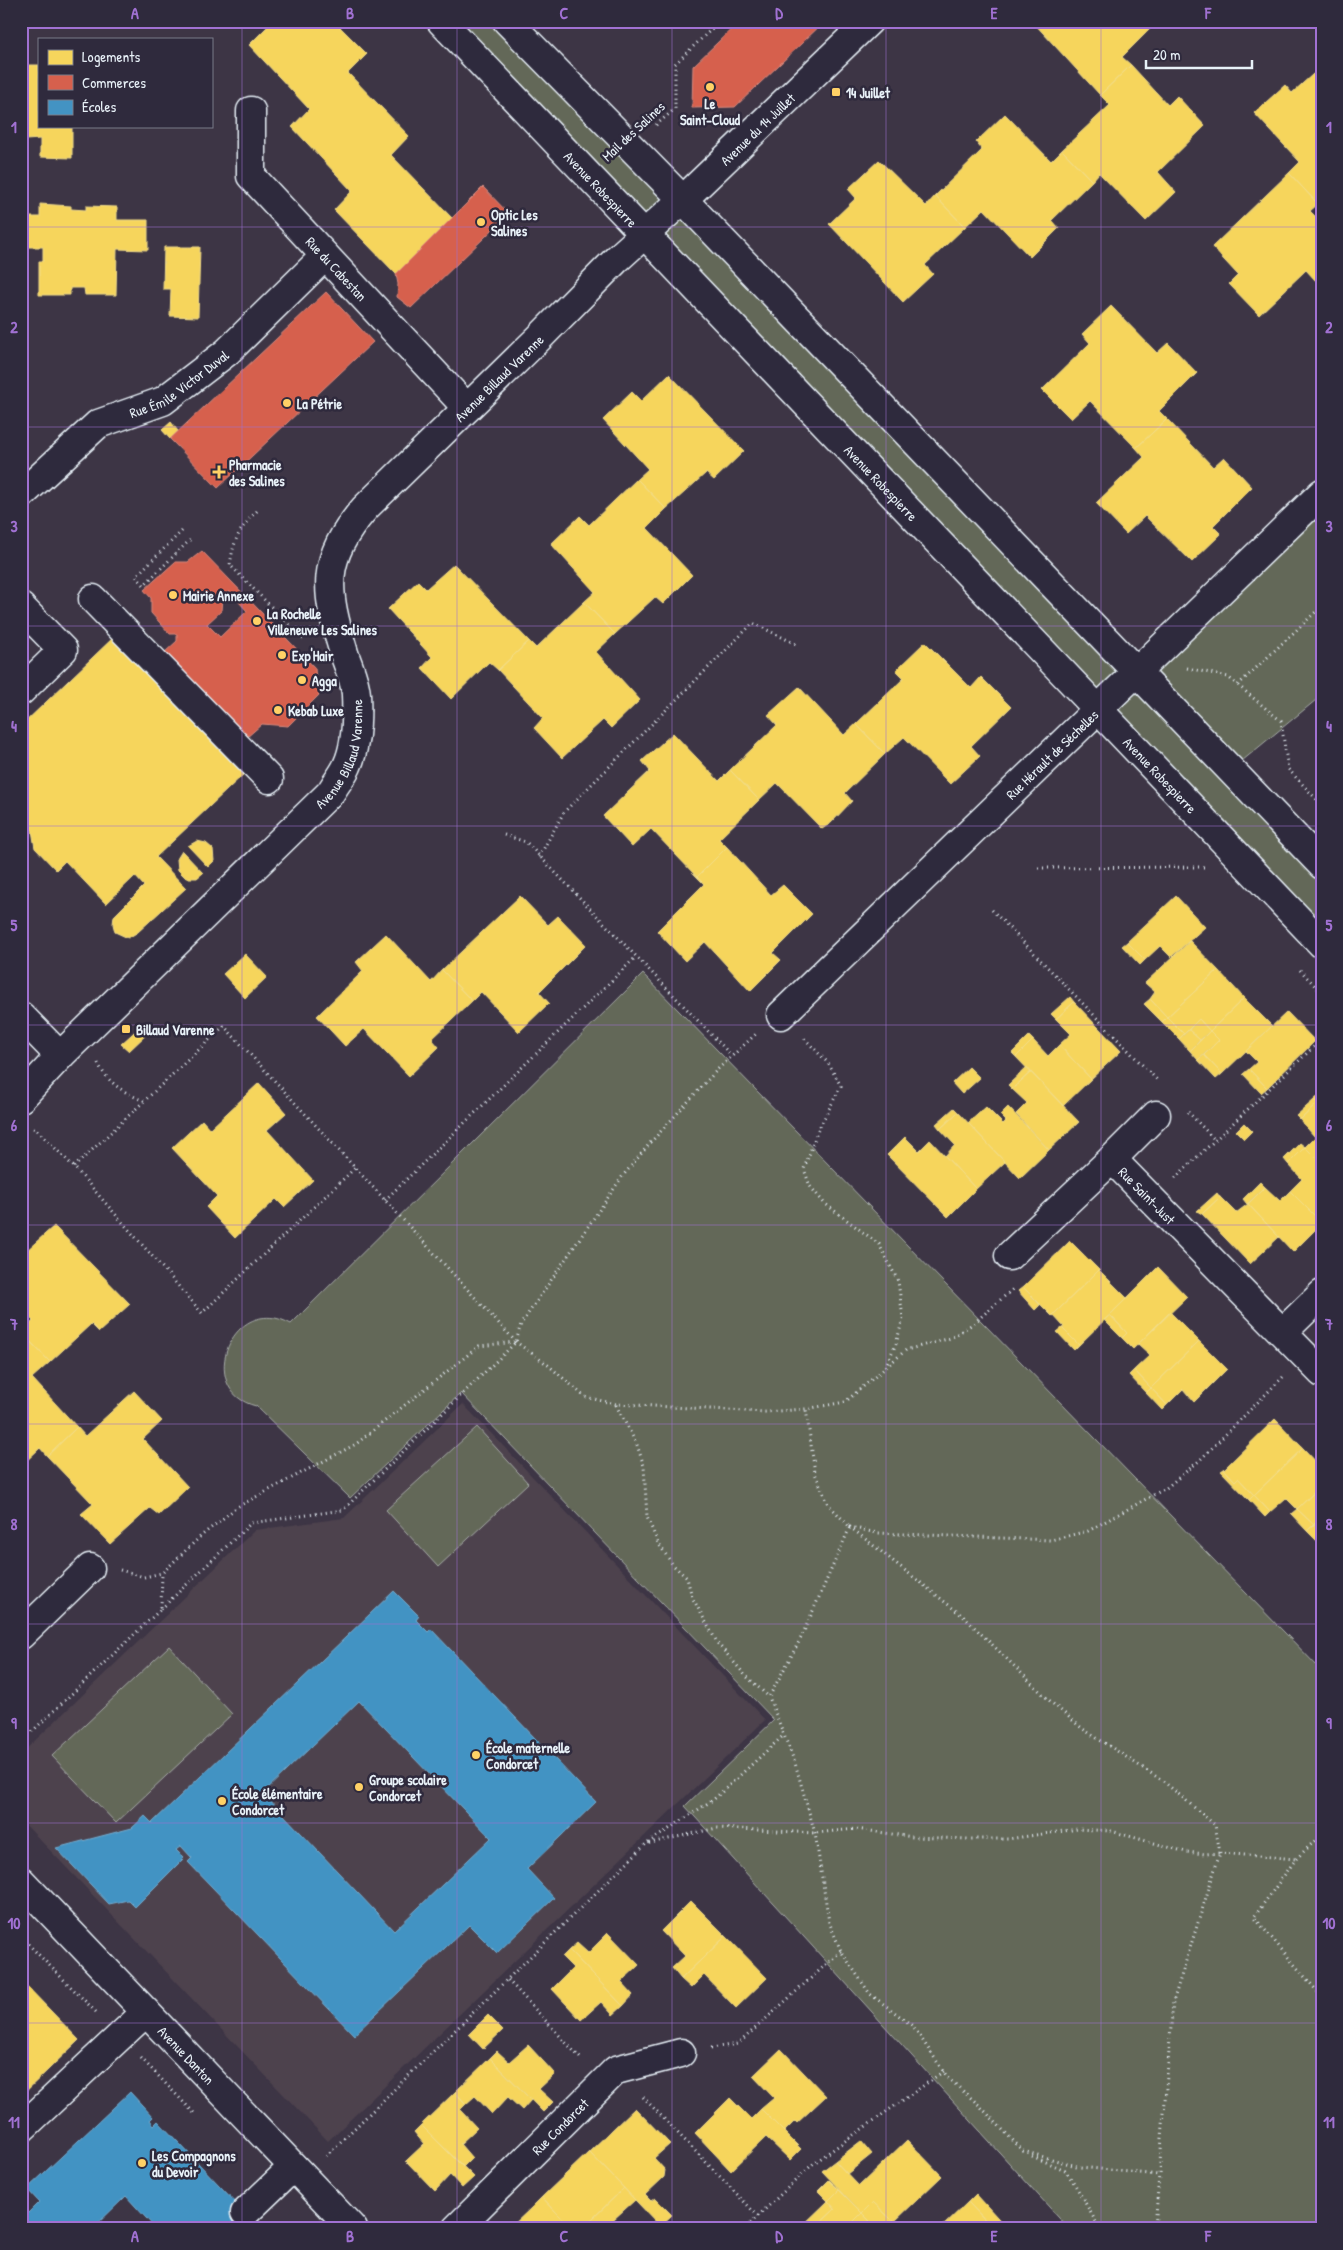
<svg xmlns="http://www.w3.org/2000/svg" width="1343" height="2250" viewBox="0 0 1343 2250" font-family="'Patrick Hand',sans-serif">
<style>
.built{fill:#4e424e}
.green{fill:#646759;stroke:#a6aca8}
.homes{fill:#f6d55c;stroke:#f2dd8b}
.shops{fill:#d6604d;stroke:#db8c80;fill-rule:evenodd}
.schools{fill:#4393c3;stroke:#74afd3;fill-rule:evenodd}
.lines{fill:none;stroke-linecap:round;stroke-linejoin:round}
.minor-casing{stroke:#e8f1f8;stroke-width:31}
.path{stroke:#e8f1f8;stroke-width:3;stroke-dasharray:1 4;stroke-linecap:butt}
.minor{stroke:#2f2a3d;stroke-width:28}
.grid{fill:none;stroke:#a171d3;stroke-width:1;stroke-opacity:0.55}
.poi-dot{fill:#ffd166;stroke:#2f2a3d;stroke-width:2}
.labels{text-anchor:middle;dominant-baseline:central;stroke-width:5;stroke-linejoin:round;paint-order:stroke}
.poi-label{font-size:14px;font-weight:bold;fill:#e8f1f8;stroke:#2f2a3d;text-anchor:start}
.street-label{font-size:14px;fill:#e8f1f8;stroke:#2f2a3d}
.neatline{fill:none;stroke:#a171d3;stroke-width:2}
.grid-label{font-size:16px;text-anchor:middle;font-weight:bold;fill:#a171d3}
</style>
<rect width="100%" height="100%" fill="#3d3545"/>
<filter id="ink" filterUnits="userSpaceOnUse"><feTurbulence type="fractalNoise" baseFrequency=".02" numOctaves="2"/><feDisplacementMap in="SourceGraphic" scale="10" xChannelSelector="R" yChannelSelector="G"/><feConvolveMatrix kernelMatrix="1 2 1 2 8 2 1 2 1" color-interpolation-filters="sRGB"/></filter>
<g filter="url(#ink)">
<path class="built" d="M463 1404 765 1720 328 2141 21 1820V1754L255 1530 344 1518Z"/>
<path class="green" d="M441 21H507L1144 679 1322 493V695L1231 770 1322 865V944Z
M643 974 1322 1671V2229H1069L685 1806 774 1720 461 1393 350 1498 256 1406C194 1391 232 1291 291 1324Z
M477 1427 528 1483 438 1567 386 1510Z
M169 1646 232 1714 116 1823 52 1756Z"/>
<path class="homes" d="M273 21H334L367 54 348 73 409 136 391 155 452 218 396 274 334 210 352 191 292 127 309 109 249 45Z
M1032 21H1158L1122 57 1131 65 1100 95Z
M21 62H26L27 65H39V126H72V158L40 157V139L26 140 25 168H21Z
M1131 65 1168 105 1177 96 1205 126 1158 172 1176 192 1146 221 1099 173 1092 181 1062 150 1110 105 1100 95Z
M1322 66V201L1318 204 1289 173 1300 162 1254 113 1285 85 1292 93Z
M1005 114 1051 161 1062 150 1092 181 1052 220 1059 228 1030 257 984 209 965 227 935 196 982 150 976 142Z
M879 160 926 206 935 196 965 227 925 265 933 274 903 302 829 224 856 198 848 189Z
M1289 173 1318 204 1310 211 1322 223V276L1316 281 1306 270 1259 315 1229 284 1238 275 1212 247Z
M40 204 71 206V209L86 210V206L117 207V220H148V250L117 249 116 295H85L84 288H70V295H39V261H43V247H21V217H40Z
M164 247H200L198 317 170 316 171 289H163Z
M1322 276V286L1316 281Z
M1111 306 1157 353 1168 343 1197 373 1159 411 1167 419 1136 448 1090 401 1071 419 1042 390 1090 343 1082 334Z
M669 374 744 451 714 480 706 473 666 509 637 479 648 469 603 420 632 392 641 401Z
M1167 419 1213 467 1224 457 1252 487 1213 526 1221 534 1192 562 1145 516 1126 534 1096 503 1144 457 1136 448Z
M171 422 178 431 170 439 162 430Z
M637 479 666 509 647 528 692 575 663 604 655 597 615 634 584 602 595 592 551 544 580 516 589 525Z
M454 564 529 641 498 670 489 662 451 699 422 668 432 657 388 609 418 581 426 589Z
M584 602 615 634 596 652 640 700 611 728 603 720 562 758 534 728 543 718 498 670 529 641 536 648Z
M115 636 246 772 156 857 186 888 138 932 128 938 115 932 113 924 114 916 144 886 135 876 106 904 65 861 56 870 35 848 32 830 21 813V726Z
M925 642 971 688 981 677 1011 707 971 746 980 756 950 784 904 737 885 754 856 724 904 678 896 670Z
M799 687 844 735 856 724 885 754 845 793 852 801 831 823 822 829 777 783 759 800 730 770 777 725 768 715Z
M673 733 719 781 730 770 759 800 719 839 727 847 697 877 651 829 632 847 603 816 650 771 642 761Z
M197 841 206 843 213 849 214 861 208 867 188 846Z
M727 847 771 895 783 885 812 914 773 953 781 960 750 991 705 942 685 961 657 931 704 884 697 877Z
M182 851 203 873 197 878H186L178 870 177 859Z
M520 896 548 925 558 916 586 945 539 992 549 1003 519 1032 481 992 472 1001 442 970Z
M1176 896 1205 927 1171 957 1160 946 1145 960 1127 942Z
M386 934 431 982 442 970 472 1001 432 1039 439 1047 409 1076 364 1029 345 1046 317 1016 363 971 356 962Z
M1190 941 1218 970 1167 1017 1150 999 1155 992 1145 983Z
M1127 942 1145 960 1140 965 1122 946Z
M245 954 267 977 245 998 223 974Z
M1218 970 1244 998 1210 1031 1199 1019 1184 1034 1167 1017Z
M1070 997 1074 1002 1056 1019 1051 1014Z
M1244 998 1272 1026 1222 1074 1204 1055 1219 1040 1210 1031Z
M1150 999 1167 1017 1162 1022 1144 1004Z
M1074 1002 1121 1051 1091 1079 1059 1045 1071 1034 1056 1019Z
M1287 1012 1315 1041 1267 1088 1249 1069 1257 1062 1246 1051Z
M1167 1017 1184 1034 1179 1039 1162 1022Z
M1199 1019 1210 1031 1200 1040 1189 1030Z
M141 1026 148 1033 129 1051 121 1044Z
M1189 1030 1200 1040 1190 1051 1179 1039Z
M1210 1031 1219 1040 1198 1060 1190 1051Z
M1029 1036 1033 1040 1016 1057 1012 1053Z
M1033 1040 1048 1056 1059 1045 1091 1079 1063 1106 1016 1057Z
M1204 1055 1222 1074 1216 1079 1198 1060Z
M969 1067 980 1078 962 1094 952 1083Z
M1027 1067 1031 1072 1012 1089 1008 1085Z
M1249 1069 1267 1088 1261 1093 1243 1074Z
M1031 1072 1079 1122 1049 1150 1016 1114 1027 1103 1012 1089Z
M259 1083 286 1113 267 1130 313 1180 284 1207 276 1199 235 1238 206 1207 217 1196 172 1148 202 1120 210 1129Z
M1322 1093V1099L1318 1103 1314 1100Z
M1314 1100 1318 1103 1300 1120 1296 1116Z
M1318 1103 1322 1107V1164L1305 1147 1315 1137 1300 1120Z
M986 1107 1003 1124 1006 1121 1000 1115 1008 1107 1049 1150 1020 1178 968 1123Z
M954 1108 958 1112 940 1129 936 1124Z
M958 1112 1005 1162 976 1189 945 1156 955 1145 940 1129Z
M1244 1123 1252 1131 1244 1139 1236 1131Z
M905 1137 919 1151 930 1140 976 1189 948 1217 887 1155Z
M1300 1143 1305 1147 1288 1164 1284 1159Z
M1305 1147 1322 1164V1223L1290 1191 1302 1179 1288 1164Z
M1260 1182 1265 1187 1247 1204 1243 1199Z
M1265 1187 1280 1201 1290 1191 1322 1223 1293 1252 1248 1204Z
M1217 1193 1220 1197 1202 1214 1197 1211Z
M1220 1197 1236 1213 1248 1204 1279 1237 1250 1264 1202 1214Z
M54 1226 130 1304 99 1332 91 1324 50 1362 21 1332 33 1321 21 1309V1249L25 1252Z
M1070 1241 1099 1270 1052 1316 1023 1287Z
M1158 1267 1187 1297 1133 1349 1122 1338 1127 1333 1110 1315Z
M1099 1270 1127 1298 1079 1345 1062 1328 1064 1327 1053 1315Z
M1023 1287 1040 1305 1035 1310 1018 1291Z
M1170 1312 1199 1341 1151 1388 1134 1370 1150 1355 1138 1344Z
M1110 1315 1127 1333 1122 1338 1104 1320Z
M1062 1328 1079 1345 1074 1350 1057 1332Z
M21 1332 50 1362 32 1378 77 1427 47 1456 40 1448 21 1466Z
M1199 1341 1227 1369 1194 1402 1183 1389 1167 1405 1151 1388Z
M1134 1370 1151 1388 1146 1393 1129 1375Z
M1151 1388 1167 1405 1162 1410 1146 1393Z
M134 1391 162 1421 143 1439 188 1487 159 1515 150 1508 110 1544 81 1514 93 1504 47 1456 77 1427 85 1436Z
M1275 1419 1303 1448 1254 1495 1238 1478 1235 1481 1224 1469Z
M1303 1448 1322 1468V1485L1297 1509 1286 1498 1270 1512 1254 1495Z
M1224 1469 1235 1481 1238 1478 1254 1495 1249 1500 1221 1471Z
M1322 1485V1524L1318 1520 1314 1525 1297 1509Z
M1254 1495 1270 1512 1265 1517 1249 1500Z
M1297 1509 1314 1525 1307 1531 1291 1514Z
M1318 1520 1322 1524V1540L1319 1543 1307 1531Z
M1321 1595H1322V1606L1316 1600Z
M691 1901 726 1936 681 1979 672 1968 685 1956 661 1931Z
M608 1933 639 1965 621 1982 633 1995 623 2006 569 1950 577 1943 588 1953Z
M726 1936 767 1978 736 2008 704 1975 691 1988 681 1979Z
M569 1950 623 2006 613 2015 601 2002 581 2020 552 1989 573 1968 562 1957Z
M21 1980 79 2040 21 2096Z
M488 2015 503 2030 483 2049 469 2034Z
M528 2045 555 2074 539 2089 553 2102 543 2112 490 2058 497 2051 509 2062Z
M781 2049 826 2096 797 2123 795 2121 784 2132 761 2109 774 2098 753 2076Z
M490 2058 531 2100 522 2110 508 2097 492 2114 475 2096 466 2104 455 2092Z
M455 2092 466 2104 460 2110 477 2128 460 2144 472 2158 463 2167 421 2125Z
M730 2098 751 2119 761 2109 801 2149 790 2160 766 2137 731 2171 695 2133Z
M635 2108 670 2144 654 2158 665 2170 664 2177 645 2195 651 2201 655 2198 672 2215 660 2226 589 2152Z
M421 2125 474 2177 462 2188 450 2175 435 2191 406 2161 424 2144 414 2132Z
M907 2140 942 2176 894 2222 873 2202 862 2213 822 2171 835 2161 859 2186Z
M861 2141 872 2154 847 2174 835 2161Z
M589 2152 624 2188 589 2222 595 2229H572L542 2197Z
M829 2180 839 2190 828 2201 818 2191Z
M624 2188 635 2200 603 2229H595L589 2222Z
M839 2190 862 2213 850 2225 854 2229H814L835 2209 828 2201Z
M976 2194 1008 2229H994L968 2202Z
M542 2197 572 2229H509L531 2208Z
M828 2201 835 2209 814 2229H799Z
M873 2202 894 2222 899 2229H877L862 2213Z
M968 2202 994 2229H940Z
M862 2213 870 2221 862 2229H854L850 2225Z"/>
<path class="shops" d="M740 21H825L735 107 692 108 693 66Z
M483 187 509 214 411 308 397 297 398 284 396 274Z
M326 292 373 342 218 488 170 439Z
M202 551 315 668 316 683 323 691 288 726 262 724 246 738 164 653 177 641V634H170L151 613V598L144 590 175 562H188ZM229 591 247 611 220 637 207 624 221 611 222 598Z"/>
<path class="schools" d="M394 1591 419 1616 416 1620 428 1632 431 1629 596 1802 527 1869 554 1898 497 1953 469 1925 354 2035 188 1862 192 1858 181 1846 176 1850 184 1858 135 1907 128 1900 109 1904 56 1848 132 1828 145 1816 152 1823ZM359 1701 491 1838 394 1931 263 1793Z
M130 2092 153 2117 150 2120 154 2125 158 2121 261 2229H156L126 2196 92 2229H21V2220L39 2202 27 2189Z"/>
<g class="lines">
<g class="minor-casing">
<g id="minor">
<path id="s1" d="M441 21 1322 944"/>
<path d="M507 21 693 210 1322 865"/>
<path id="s2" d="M251 111V176L467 408"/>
<path id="s3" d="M21 495 98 424 163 401 227 352 325 256"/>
<path d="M93 599 269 779"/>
<path d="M21 607 63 650 21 691"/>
<path id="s4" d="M781 1015 1322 493"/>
<path d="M21 1016 60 1056"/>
<path id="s5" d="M21 1098 60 1056 331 792C336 783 343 775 347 766 357 745 357 716 356 694 355 680 348 666 344 653 325 590 320 560 365 508L539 338 617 259 691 192 869 21"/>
<path d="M1112 1159 1156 1115"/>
<path id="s6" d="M1009 1256 1112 1159 1322 1373"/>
<path d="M1283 1332 1322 1294"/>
<path d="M21 1635 90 1568"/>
<path id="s7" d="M21 1881 353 2229"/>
<path d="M21 2129 146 2012"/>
<path d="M245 2213 293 2167"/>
<path id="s8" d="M456 2229 616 2070 681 2053"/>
</g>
</g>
<path class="path" d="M656 125 675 109V64L720 21
M257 511C239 529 234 539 230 565L306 642
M182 531 136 576 144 585 190 540
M1187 668 1228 677 1281 721 1288 769 1322 805
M1238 685 1322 606
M504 835 526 842 732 1056
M539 857 564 812 753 623 796 644
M1038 868 1204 867
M992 910 1159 1082
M1300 970 1322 993
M98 1063C107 1083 125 1093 144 1101
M1188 1112 1215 1140
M33 1128 36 1129 74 1167 202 1313 355 1168
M74 1167 224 1026 516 1342 548 1365 585 1397 616 1404 765 1412 806 1409 845 1402 884 1369 896 1344 903 1318 898 1281 879 1244 824 1203 810 1186 804 1169 817 1132 841 1086 828 1063 804 1038
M1175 1178 1322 1039
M385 1200 636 957
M886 1367 906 1350 951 1338 974 1323 1014 1288
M1283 1377 1199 1461 1166 1488 1088 1531 1051 1540 877 1533 850 1527 964 1617 1052 1703 1083 1729 1163 1781 1215 1825 1220 1853 1296 1859
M616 1405 637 1445 644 1466 647 1517 658 1543 673 1565 687 1578 692 1597 718 1644 745 1675 769 1697
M120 1570 144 1577 162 1573 201 1536 237 1507 356 1444 479 1346 515 1342
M161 1609 251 1523 343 1510 516 1342 521 1324 622 1177 651 1142 717 1070 757 1033
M21 1742 161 1609 162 1573
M1322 1834 1296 1859 1254 1917 1322 1997
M648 1843 714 1799 784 1735
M21 1937 97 2013
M508 1980 582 2060
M711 2048 738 2044 841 1951
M141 2058 194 2113
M643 2097 758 2216 745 2229
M326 2156 646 1844 717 1828 815 1833 856 1829 913 1837 968 1839H1008L1078 1829 1111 1831 1186 1852 1205 1854 1220 1853 1173 2002 1159 2175 1080 2167 1023 2151 979 2105 948 2078 913 2026 870 1994 841 1951 829 1922 815 1833 795 1763 769 1697 801 1638 850 1527 828 1504 815 1473 806 1409
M1032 2156 1065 2170 1074 2183 1100 2229
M758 2216 814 2163 944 2071
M1155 2229 1159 2175"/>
<use href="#minor" class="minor"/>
</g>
</g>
<path class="grid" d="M242 21V2229M457 21V2229M672 21V2229M886 21V2229M1101 21V2229M21 227H1322M21 427H1322M21 626H1322M21 826H1322M21 1025H1322M21 1225H1322M21 1424H1322M21 1624H1322M21 1823H1322M21 2023H1322"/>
<g class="poi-dot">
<circle cx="710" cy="87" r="5"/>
<rect x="831" y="87" width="10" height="10" rx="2.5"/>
<circle cx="481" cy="222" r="5"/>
<circle cx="287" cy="403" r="5"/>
<path d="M216.5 464.5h5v5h5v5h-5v5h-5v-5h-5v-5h5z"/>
<circle cx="173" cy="595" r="5"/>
<circle cx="257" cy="621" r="5"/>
<circle cx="282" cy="655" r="5"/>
<circle cx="302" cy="680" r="5"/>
<circle cx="278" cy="710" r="5"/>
<rect x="121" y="1024" width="10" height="10" rx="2.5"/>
<circle cx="476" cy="1755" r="5"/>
<circle cx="359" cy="1787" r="5"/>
<circle cx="222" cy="1801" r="5"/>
<circle cx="142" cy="2163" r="5"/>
</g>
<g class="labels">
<g class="poi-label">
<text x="846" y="92">14 Juillet</text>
<text x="710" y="103" text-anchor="middle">Le<tspan x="710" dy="16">Saint-Cloud</tspan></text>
<text x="491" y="214">Optic Les<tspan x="491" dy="16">Salines</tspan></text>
<text x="297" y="403">La Pétrie</text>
<text x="229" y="464">Pharmacie<tspan x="229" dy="16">des Salines</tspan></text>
<text x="183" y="595">Mairie Annexe</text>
<text x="267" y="613">La Rochelle<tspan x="267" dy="16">Villeneuve Les Salines</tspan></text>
<text x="292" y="655">Exp'Hair</text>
<text x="312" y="680">Agga</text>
<text x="288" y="710">Kebab Luxe</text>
<text x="136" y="1029">Billaud Varenne</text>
<text x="486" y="1747">École maternelle<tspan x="486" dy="16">Condorcet</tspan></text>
<text x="369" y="1779">Groupe scolaire<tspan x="369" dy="16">Condorcet</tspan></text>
<text x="232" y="1793">École élémentaire<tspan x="232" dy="16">Condorcet</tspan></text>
<text x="152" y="2155">Les Compagnons<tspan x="152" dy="16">du Devoir</tspan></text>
</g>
<g class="street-label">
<text stroke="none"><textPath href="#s5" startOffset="1284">Avenue du 14 Juillet</textPath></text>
<text transform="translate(633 131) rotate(-43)">Mail des Salines</text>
<text stroke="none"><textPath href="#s1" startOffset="232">Avenue Robespierre</textPath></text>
<text stroke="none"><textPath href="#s2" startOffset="191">Rue du Cabestan</textPath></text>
<text stroke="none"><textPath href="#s5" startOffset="925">Avenue Billaud Varenne</textPath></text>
<text stroke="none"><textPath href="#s3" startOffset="196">Rue Émile Victor Duval</textPath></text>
<text stroke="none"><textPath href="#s1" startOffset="638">Avenue Robespierre</textPath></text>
<text stroke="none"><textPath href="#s5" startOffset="475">Avenue Billaud Varenne</textPath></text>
<text stroke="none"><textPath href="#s4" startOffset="376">Rue Hérault de Séchelles</textPath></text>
<text stroke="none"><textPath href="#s1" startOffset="1042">Avenue Robespierre</textPath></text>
<text stroke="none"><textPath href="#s6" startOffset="192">Rue Saint-Just</textPath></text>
<text stroke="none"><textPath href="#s7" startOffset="240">Avenue Danton</textPath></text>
<text stroke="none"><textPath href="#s8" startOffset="146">Rue Condorcet</textPath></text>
</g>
</g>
<rect width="1343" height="2250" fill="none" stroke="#2f2a3d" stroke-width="55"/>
<rect x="38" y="38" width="175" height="90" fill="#2f2a3d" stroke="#797a88"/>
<rect x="48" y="50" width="25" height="15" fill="#f6d55c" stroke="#797a88"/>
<text x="82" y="62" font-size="15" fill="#e8f1f8">Logements</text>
<rect x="48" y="75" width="25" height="15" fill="#d6604d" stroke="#797a88"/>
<text x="82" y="88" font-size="15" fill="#e8f1f8">Commerces</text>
<rect x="48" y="100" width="25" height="15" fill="#4393c3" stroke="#797a88"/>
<text x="82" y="112" font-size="15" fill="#e8f1f8">Écoles</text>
<path d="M1146 60v8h106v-8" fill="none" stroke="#e8f1f8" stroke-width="2.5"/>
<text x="1153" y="60" font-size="15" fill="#e8f1f8" stroke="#2f2a3d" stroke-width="4" paint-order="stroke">20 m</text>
<rect x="28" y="28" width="1288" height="2194" class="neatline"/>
<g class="grid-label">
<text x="135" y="19">A</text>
<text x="350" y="19">B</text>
<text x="564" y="19">C</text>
<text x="779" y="19">D</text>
<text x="994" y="19">E</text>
<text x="1208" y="19">F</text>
<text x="14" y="133">1</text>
<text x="1329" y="133">1</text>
<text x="14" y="333">2</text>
<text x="1329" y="333">2</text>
<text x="14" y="532">3</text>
<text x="1329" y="532">3</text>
<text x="14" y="732">4</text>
<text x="1329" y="732">4</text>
<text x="14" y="931">5</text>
<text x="1329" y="931">5</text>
<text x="14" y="1131">6</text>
<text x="1329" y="1131">6</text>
<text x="14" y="1330">7</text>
<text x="1329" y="1330">7</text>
<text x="14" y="1530">8</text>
<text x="1329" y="1530">8</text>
<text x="14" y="1729">9</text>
<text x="1329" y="1729">9</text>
<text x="14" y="1929">10</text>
<text x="1329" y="1929">10</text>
<text x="14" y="2128">11</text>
<text x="1329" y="2128">11</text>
<text x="135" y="2242">A</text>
<text x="350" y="2242">B</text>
<text x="564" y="2242">C</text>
<text x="779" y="2242">D</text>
<text x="994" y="2242">E</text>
<text x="1208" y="2242">F</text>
</g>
</svg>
